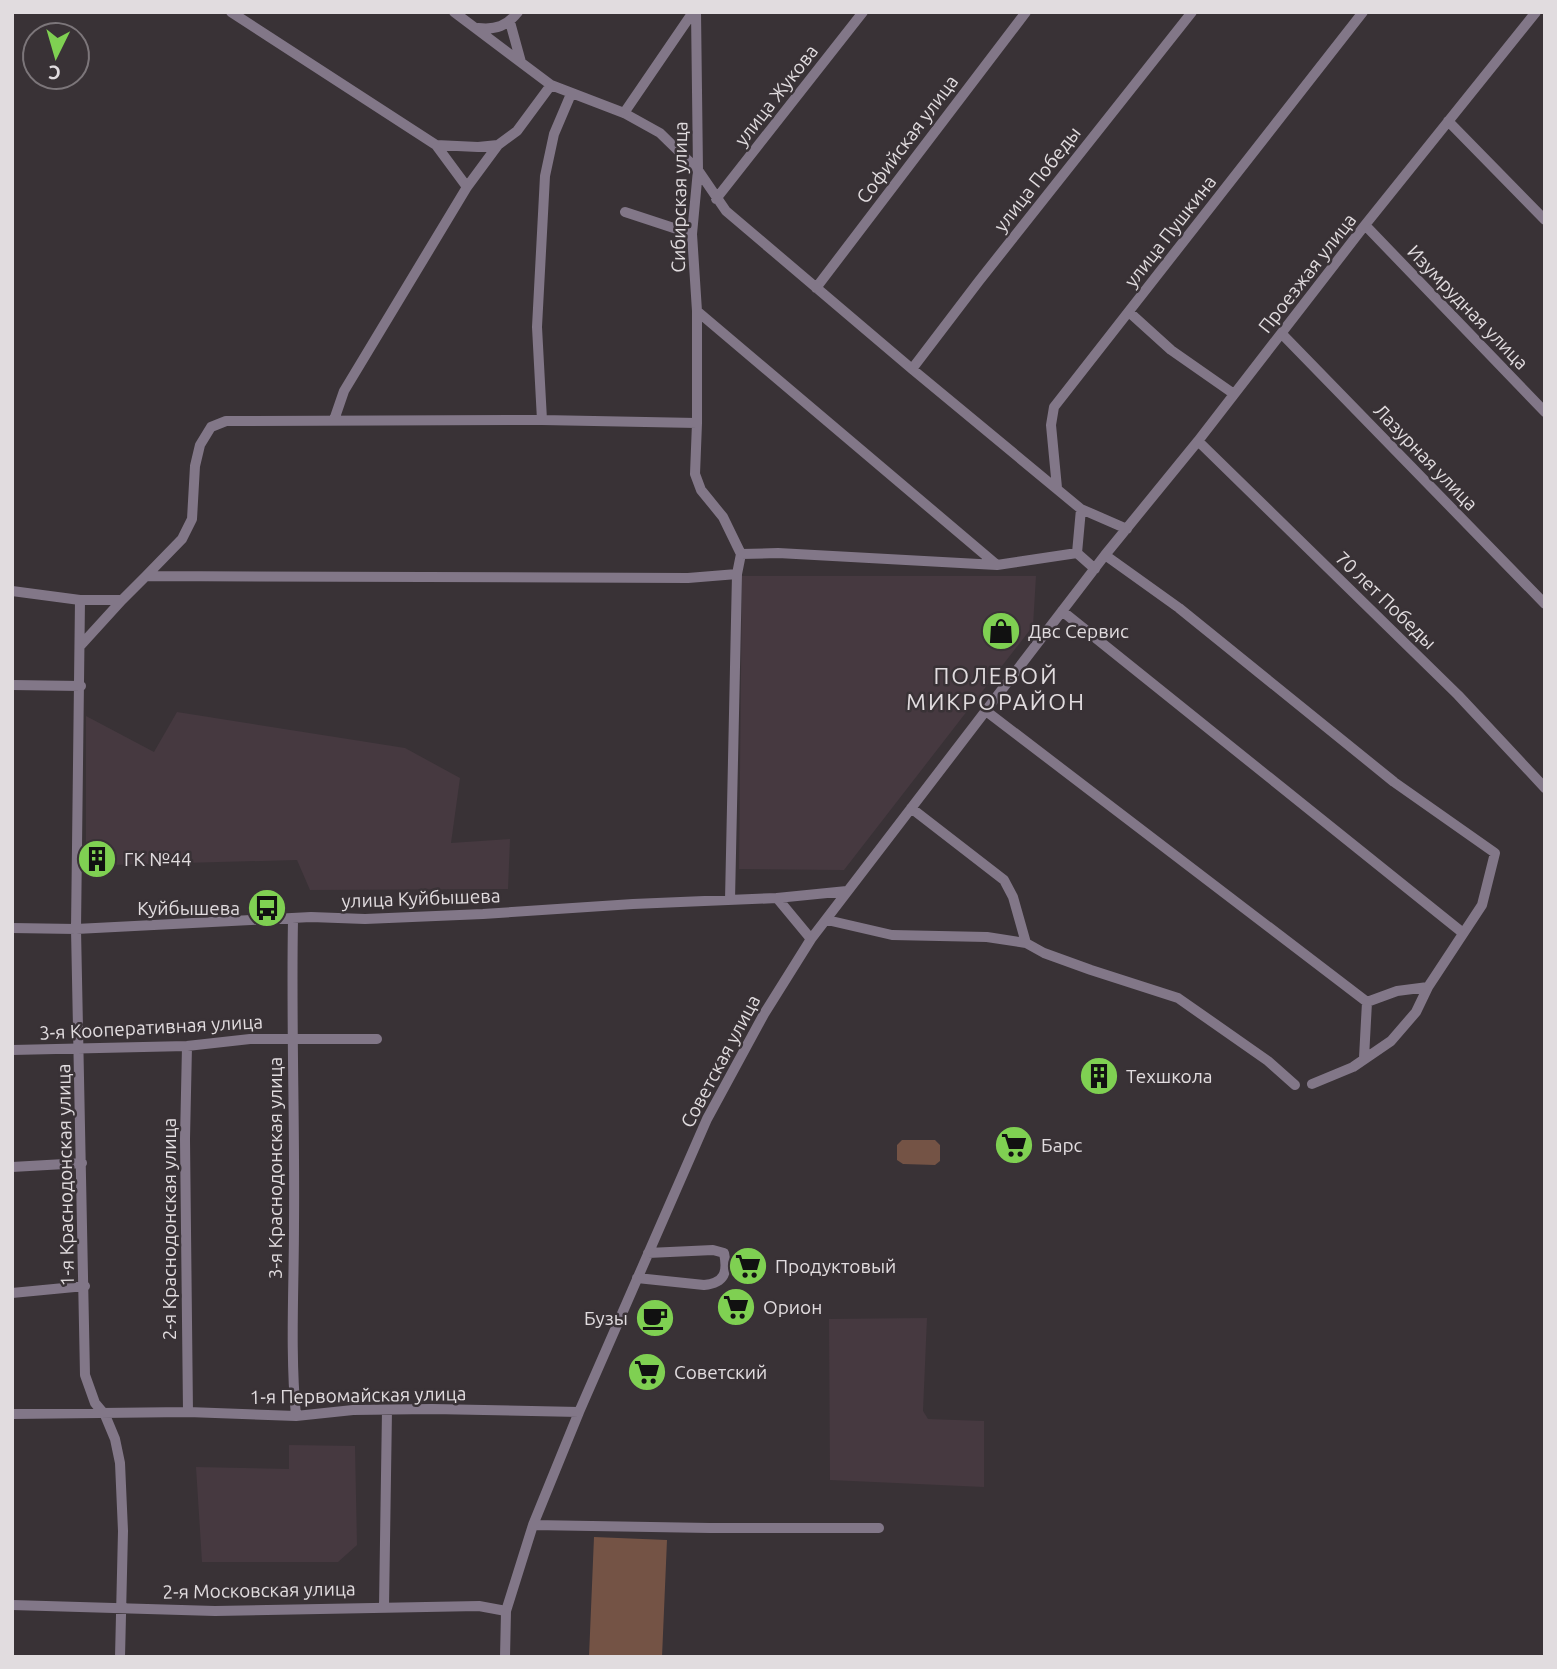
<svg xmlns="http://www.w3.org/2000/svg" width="1557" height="1669" viewBox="0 0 1557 1669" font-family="Ubuntu,sans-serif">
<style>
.built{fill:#463940}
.green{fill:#745345}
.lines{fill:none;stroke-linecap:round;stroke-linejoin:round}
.minor{stroke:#827788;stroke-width:10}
.labels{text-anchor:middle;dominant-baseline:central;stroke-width:5;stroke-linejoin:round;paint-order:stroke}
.street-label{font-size:19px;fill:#e1dcdf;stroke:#393236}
.poi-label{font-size:19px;fill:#e1dcdf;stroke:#393236;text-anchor:start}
.quarter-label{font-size:23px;letter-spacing:2px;fill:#e1dcdf;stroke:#393236}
</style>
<rect width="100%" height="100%" fill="#393236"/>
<path class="built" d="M742 576H1036L1033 626 844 870 739 869Z
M177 712 405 748 460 778 451 843 510 839 508 889 310 890 297 860 109 865 86 844V716L154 752Z
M927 1318 923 1411 928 1419 984 1421V1487L830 1480 829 1319Z
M289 1445 355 1446 357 1545 338 1562H202L196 1467 289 1469Z"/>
<path class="green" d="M902 1140H935L940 1145V1161L935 1165 903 1164 897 1160V1145Z
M594 1537 667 1540 662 1657H589Z"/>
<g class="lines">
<path class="minor" d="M231 12 436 145 467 187
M454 12 551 85 624 113 660 133 698 170 726 211 912 369 1081 509 1077 553
M696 12 698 170 692 234 697 311V423
M510 22 521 62
M478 28C496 30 507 26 518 12
M571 94 554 134 545 176 537 327 542 420 697 423 695 474 701 490 723 517 741 554 778 553 997 565 1077 553 1095 569
M624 113 693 12
M1448 121 1545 220
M436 145 478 147 498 145
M716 199 863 12
M625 212 692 234
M1365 225 1545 412
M816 288 1026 12
M697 311 997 565
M1129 312 1171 350 1234 394
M1282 334 1545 604
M912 369 979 281 1192 12
M334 420 344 391 467 187 498 145 517 131 551 85
M1198 441 1458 695 1545 788
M1057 488 1051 425 1054 407 1363 12
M1081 509 1127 529
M1105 555 1179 608 1394 782 1495 853 1482 905 1428 987 1416 1012 1391 1041 1353 1067 1312 1084
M146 576 182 539 192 519 195 466 200 445 211 427 226 421 542 420
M12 591 80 600
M1062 611 1463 933
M81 645 122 600
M12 685 81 686
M986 711 1367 1002 1364 1058
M911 808 1004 880 1013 897 1026 943
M777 898 847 891
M730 900 737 574 741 554
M293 920C291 1021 295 1123 294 1224 294 1288 290 1352 296 1416
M827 920 892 935 987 937 1026 943 1044 953 1091 970 1178 998 1268 1061 1295 1085
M12 928 76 929 311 917 365 919 483 914 633 904 777 898 811 939
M1367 1002 1397 991 1428 987
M187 1046 185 1139 188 1412
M12 1050 187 1046 250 1039H377
M12 1167 82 1163
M637 1278 704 1285C725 1283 728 1272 724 1253L713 1250 648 1253
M12 1293 85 1286
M12 1414 188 1412 296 1416 353 1410 432 1409 579 1412
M533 1525 710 1528H879
M12 1605 215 1611 479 1606 506 1611
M384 1607 387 1410
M120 1657 123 1531 120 1463 115 1439 105 1415 95 1403 85 1375 76 929 80 600H122L146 576 688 578 737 574
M505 1657 506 1611 533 1525 579 1412 707 1119 764 1014 811 939 1105 555 1198 441 1365 225 1536 12"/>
</g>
<defs>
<g id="shop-disc" transform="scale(2.0125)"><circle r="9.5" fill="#7fd052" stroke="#393236"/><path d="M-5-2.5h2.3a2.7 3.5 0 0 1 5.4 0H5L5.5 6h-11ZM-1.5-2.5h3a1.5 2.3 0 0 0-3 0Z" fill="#111"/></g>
<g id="building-disc" transform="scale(2.0125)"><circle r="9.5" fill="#7fd052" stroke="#393236"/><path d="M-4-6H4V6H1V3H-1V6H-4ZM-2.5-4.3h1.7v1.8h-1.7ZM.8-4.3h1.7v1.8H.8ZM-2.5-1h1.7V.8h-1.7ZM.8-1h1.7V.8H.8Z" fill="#111"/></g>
<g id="bus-disc" transform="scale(2.0125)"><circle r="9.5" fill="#7fd052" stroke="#393236"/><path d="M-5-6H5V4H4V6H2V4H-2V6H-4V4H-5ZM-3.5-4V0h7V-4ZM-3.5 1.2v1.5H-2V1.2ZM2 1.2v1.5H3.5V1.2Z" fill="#111"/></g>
<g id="supermarket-disc" transform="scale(2.0125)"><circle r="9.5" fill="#7fd052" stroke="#393236"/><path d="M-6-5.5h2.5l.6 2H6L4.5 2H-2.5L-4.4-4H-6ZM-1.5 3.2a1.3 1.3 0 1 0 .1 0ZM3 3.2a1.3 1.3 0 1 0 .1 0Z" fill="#111"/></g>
<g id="cafe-disc" transform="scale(2.0125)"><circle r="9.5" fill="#7fd052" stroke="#393236"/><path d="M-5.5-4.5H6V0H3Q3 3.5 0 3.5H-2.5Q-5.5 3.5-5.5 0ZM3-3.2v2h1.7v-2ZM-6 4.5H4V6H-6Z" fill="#111"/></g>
</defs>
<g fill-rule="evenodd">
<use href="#shop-disc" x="1001" y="631"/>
<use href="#building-disc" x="97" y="859"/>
<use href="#bus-disc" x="267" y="908"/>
<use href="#building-disc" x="1099" y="1076"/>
<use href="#supermarket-disc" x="1014" y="1145"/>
<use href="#supermarket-disc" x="748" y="1266"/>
<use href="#supermarket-disc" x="736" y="1307"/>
<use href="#cafe-disc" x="655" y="1318"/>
<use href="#supermarket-disc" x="647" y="1372"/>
</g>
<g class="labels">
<g class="street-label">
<text transform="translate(776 95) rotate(-52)">улица Жукова</text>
<text transform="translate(907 139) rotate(-53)">Софийская улица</text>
<text transform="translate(1037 179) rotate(-52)">улица Победы</text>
<text transform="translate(679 197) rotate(-89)">Сибирская улица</text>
<text transform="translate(1170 231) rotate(-52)">улица Пушкина</text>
<text transform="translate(1307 273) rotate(-52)">Проезжая улица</text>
<text transform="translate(1468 307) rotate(46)">Изумрудная улица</text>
<text transform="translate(1426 457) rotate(46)">Лазурная улица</text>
<text transform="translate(1386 600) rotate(44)">70 лет Победы</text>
<text transform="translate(421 898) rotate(-2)">улица Куйбышева</text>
<text transform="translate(151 1027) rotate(-3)">3-я Кооперативная улица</text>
<text transform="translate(720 1061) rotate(-62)">Советская улица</text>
<text transform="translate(275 1168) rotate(-90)">3-я Краснодонская улица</text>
<text transform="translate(65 1175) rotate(-91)">1-я Краснодонская улица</text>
<text transform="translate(169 1229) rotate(-90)">2-я Краснодонская улица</text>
<text transform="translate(358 1395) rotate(-1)">1-я Первомайская улица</text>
<text transform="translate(259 1590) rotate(-1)">2-я Московская улица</text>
</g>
<g class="poi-label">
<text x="1028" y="631">Двс Сервис</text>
<text x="124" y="859">ГК №44</text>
<text x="240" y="908" text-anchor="end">Куйбышева</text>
<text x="1126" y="1076">Техшкола</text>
<text x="1041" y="1145">Барс</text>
<text x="775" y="1266">Продуктовый</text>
<text x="763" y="1307">Орион</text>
<text x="628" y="1318" text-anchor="end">Бузы</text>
<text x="674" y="1372">Советский</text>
</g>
<g class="quarter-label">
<text x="996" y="675">ПОЛЕВОЙ<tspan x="996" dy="26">МИКРОРАЙОН</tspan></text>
</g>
</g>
<rect width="1557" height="1669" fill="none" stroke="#e1dcdf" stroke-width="28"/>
<g transform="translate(56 56) rotate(185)"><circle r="33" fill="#393236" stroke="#7c767a" stroke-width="2"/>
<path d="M0-5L12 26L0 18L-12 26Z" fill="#7fd052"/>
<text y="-10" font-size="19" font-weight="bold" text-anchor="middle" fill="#e1dcdf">С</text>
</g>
</svg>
